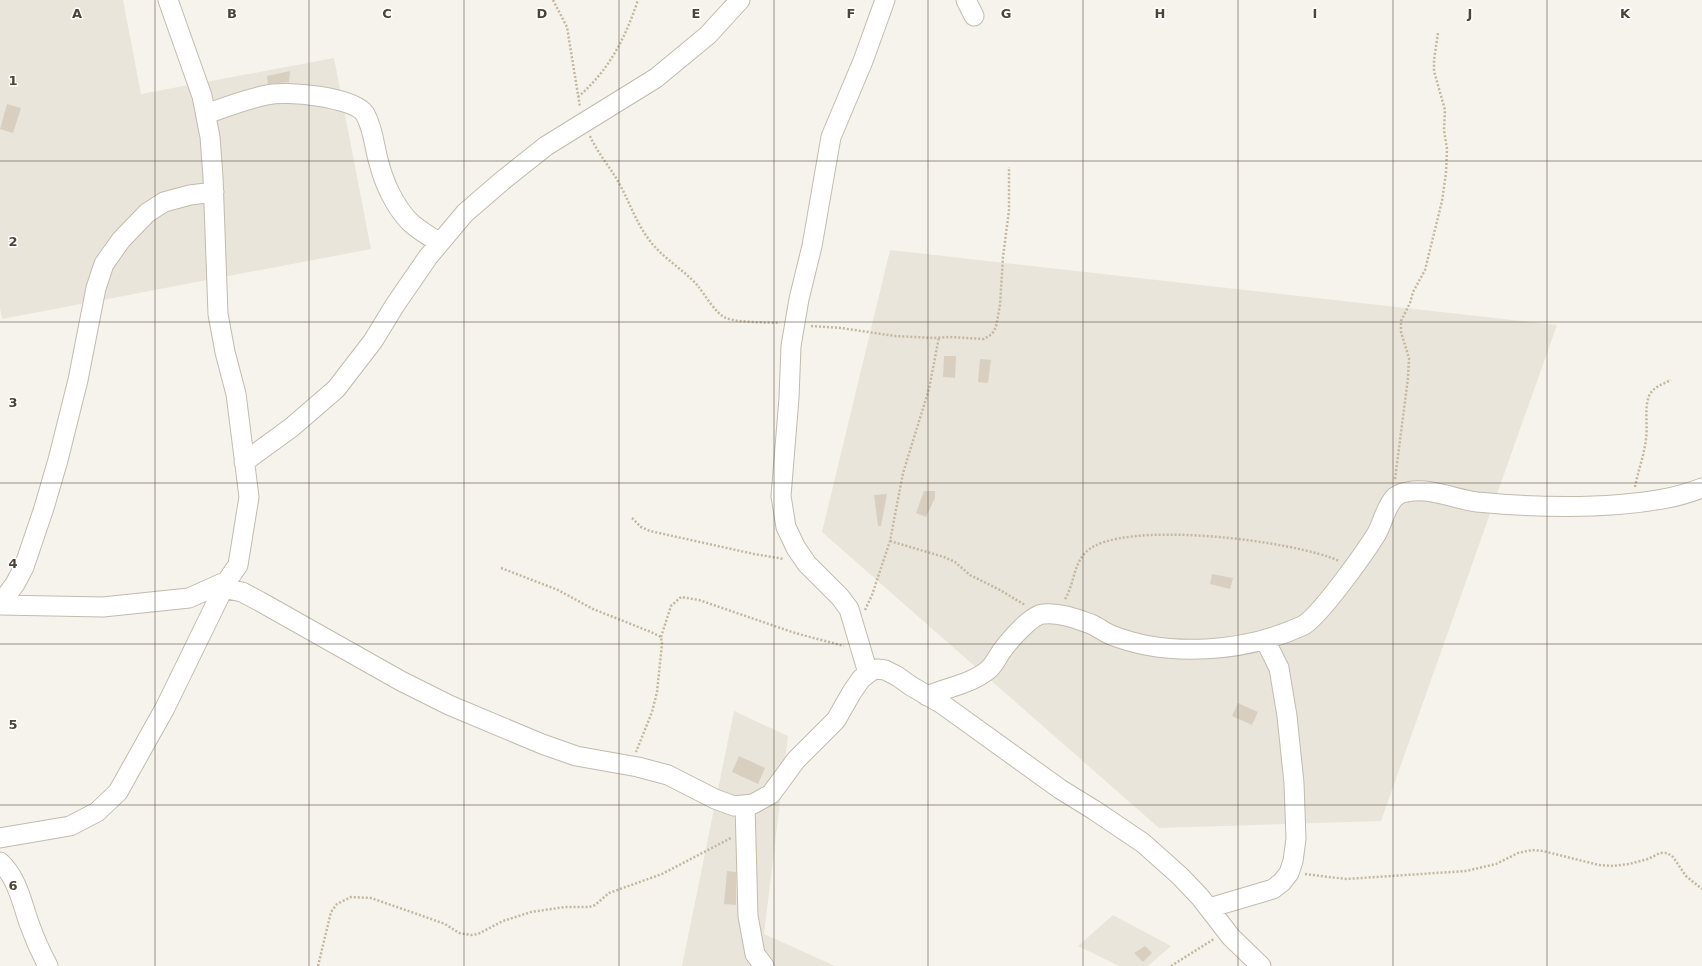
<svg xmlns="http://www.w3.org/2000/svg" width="1702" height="966" viewBox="0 0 1702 966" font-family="'DejaVu Sans',sans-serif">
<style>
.residential{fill:#eae5da}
.building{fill:#d8cfc1}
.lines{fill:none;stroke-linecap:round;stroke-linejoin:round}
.minor-casing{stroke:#c2bbae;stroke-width:21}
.path{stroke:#c4b79f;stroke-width:2.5;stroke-dasharray:2 2;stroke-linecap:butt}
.minor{stroke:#fff;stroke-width:19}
.grid{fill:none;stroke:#4b4439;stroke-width:1;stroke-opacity:0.55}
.grid-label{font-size:13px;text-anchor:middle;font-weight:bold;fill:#4b4439;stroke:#fff;stroke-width:3;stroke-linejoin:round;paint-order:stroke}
</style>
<rect width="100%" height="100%" fill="#f6f3ec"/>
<path class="residential" d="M0 0H123L141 94 334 58 371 249 2 319 0 307Z
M890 250 1557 325 1381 821 1159 828 822 532Z
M734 711 788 736 764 934 835 966H682Z
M1113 915 1171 946 1148 966H1119L1078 946Z"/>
<path class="building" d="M290 71 289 82 268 84 267 76Z
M7 104 21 108 13 133 0 129Z
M944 356H956L955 378 943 377Z
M980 359 991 360 988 383 978 382Z
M924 491H935V498L926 517 916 513Z
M887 494 881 526H878L874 495Z
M1212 574 1233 578 1230 589 1210 584Z
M1238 703 1258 712 1252 725 1232 716Z
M739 756 765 768 758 784 732 772Z
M727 871 736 872V905L724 904Z
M1145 946 1152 953 1143 962 1134 953Z"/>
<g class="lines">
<g class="minor-casing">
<path id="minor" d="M966 0 974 16
M206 114C226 107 246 99 267 95 285 90 354 97 365 114 374 130 374 147 379 163 384 183 395 207 410 222 418 230 430 236 439 243
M244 462 292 427 336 389 373 341 395 305 428 257 465 213 502 181 546 146 656 78 708 35 740 0
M223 588 242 592 259 601 401 681 449 705 542 744 576 756 638 767 668 775 715 799 734 806 753 804 771 794 796 760 836 720 852 692 861 679 871 671 877 669 885 670 897 676 911 686 942 704 1060 789 1094 810 1143 843 1180 876 1200 897 1231 937 1261 966
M0 604 15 584 24 567 44 508 58 460 78 380 96 288 104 264 121 240 147 213 164 202 190 195 214 192
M0 605 103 607 189 598 227 581 238 565 249 497 236 394 225 352 218 314 213 177 210 137 202 96 168 0
M868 673 849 609 840 597 807 564 796 548 786 527 781 496 789 398 791 346 799 299 812 246 831 137 863 61 885 0
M927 696C948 687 971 684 988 670 994 665 997 658 1001 652 1008 642 1031 615 1043 614 1059 612 1077 619 1091 624 1098 627 1104 632 1111 635 1169 658 1245 652 1302 626 1318 619 1366 551 1377 533 1383 522 1386 506 1395 497 1398 495 1403 492 1407 492 1431 487 1453 499 1477 502 1540 508 1605 510 1668 498 1679 496 1691 492 1702 488
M745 805 748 916 755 954 764 966
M0 838 70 826 97 812 118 792 165 708 227 581
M0 862C17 877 22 903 29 923 34 937 41 953 48 966
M1209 908 1273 889 1282 882 1289 873 1293 861 1296 839 1294 783 1287 716 1279 668 1265 640"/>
</g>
<path class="path" d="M553 0 567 27 580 107
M578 97C609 70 625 39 638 0
M590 136C598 154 611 168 620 185 632 207 638 229 656 248 669 262 686 272 698 286 705 295 716 314 726 318 740 323 765 322 780 323
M811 326 841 328 895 336 933 338 950 337 984 339 992 334 996 327 1000 305 1003 257 1009 210V167
M1395 479 1408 378 1409 358 1401 332V321L1410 303 1413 292 1425 270 1442 201 1446 173 1447 149 1444 130 1445 110 1434 71V60L1438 33
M1635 487C1638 471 1644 456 1646 439 1648 425 1644 409 1649 396 1653 387 1663 384 1671 380
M632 518 641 527 650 531 754 554 784 559
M890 541 944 557 955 562 970 575 1000 590 1025 605
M501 568 558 590 593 609 651 632 661 637 662 644 657 692 652 712 636 752
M1065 599C1074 585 1073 565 1086 552 1120 518 1297 541 1339 561
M865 610 872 595 890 541 903 473 929 389 939 337
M661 637 671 606 681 597 699 600 795 633 844 646
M1305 874 1346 879 1466 871 1496 864 1518 853 1532 850 1543 851 1599 865 1613 866 1629 864 1648 859 1660 853H1667L1673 857 1686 876 1702 889
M318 966 331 912 337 904 351 897 371 898 417 914 445 924 459 933 471 935 478 934 503 921 531 912 565 907H589L595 905 609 893 662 874 731 838
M1171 966 1214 939"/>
<use href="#minor" class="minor"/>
</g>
<path class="grid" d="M155 0V966M309 0V966M464 0V966M619 0V966M774 0V966M928 0V966M1083 0V966M1238 0V966M1393 0V966M1547 0V966M0 161H1702M0 322H1702M0 483H1702M0 644H1702M0 805H1702"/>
<g class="grid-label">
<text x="77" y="18">A</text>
<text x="232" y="18">B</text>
<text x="387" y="18">C</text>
<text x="542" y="18">D</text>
<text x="696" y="18">E</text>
<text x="851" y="18">F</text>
<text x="1006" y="18">G</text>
<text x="1160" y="18">H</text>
<text x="1315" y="18">I</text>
<text x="1470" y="18">J</text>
<text x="1625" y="18">K</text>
<text x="13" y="85">1</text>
<text x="13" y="246">2</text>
<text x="13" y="407">3</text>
<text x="13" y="568">4</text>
<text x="13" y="729">5</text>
<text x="13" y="890">6</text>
</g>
</svg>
